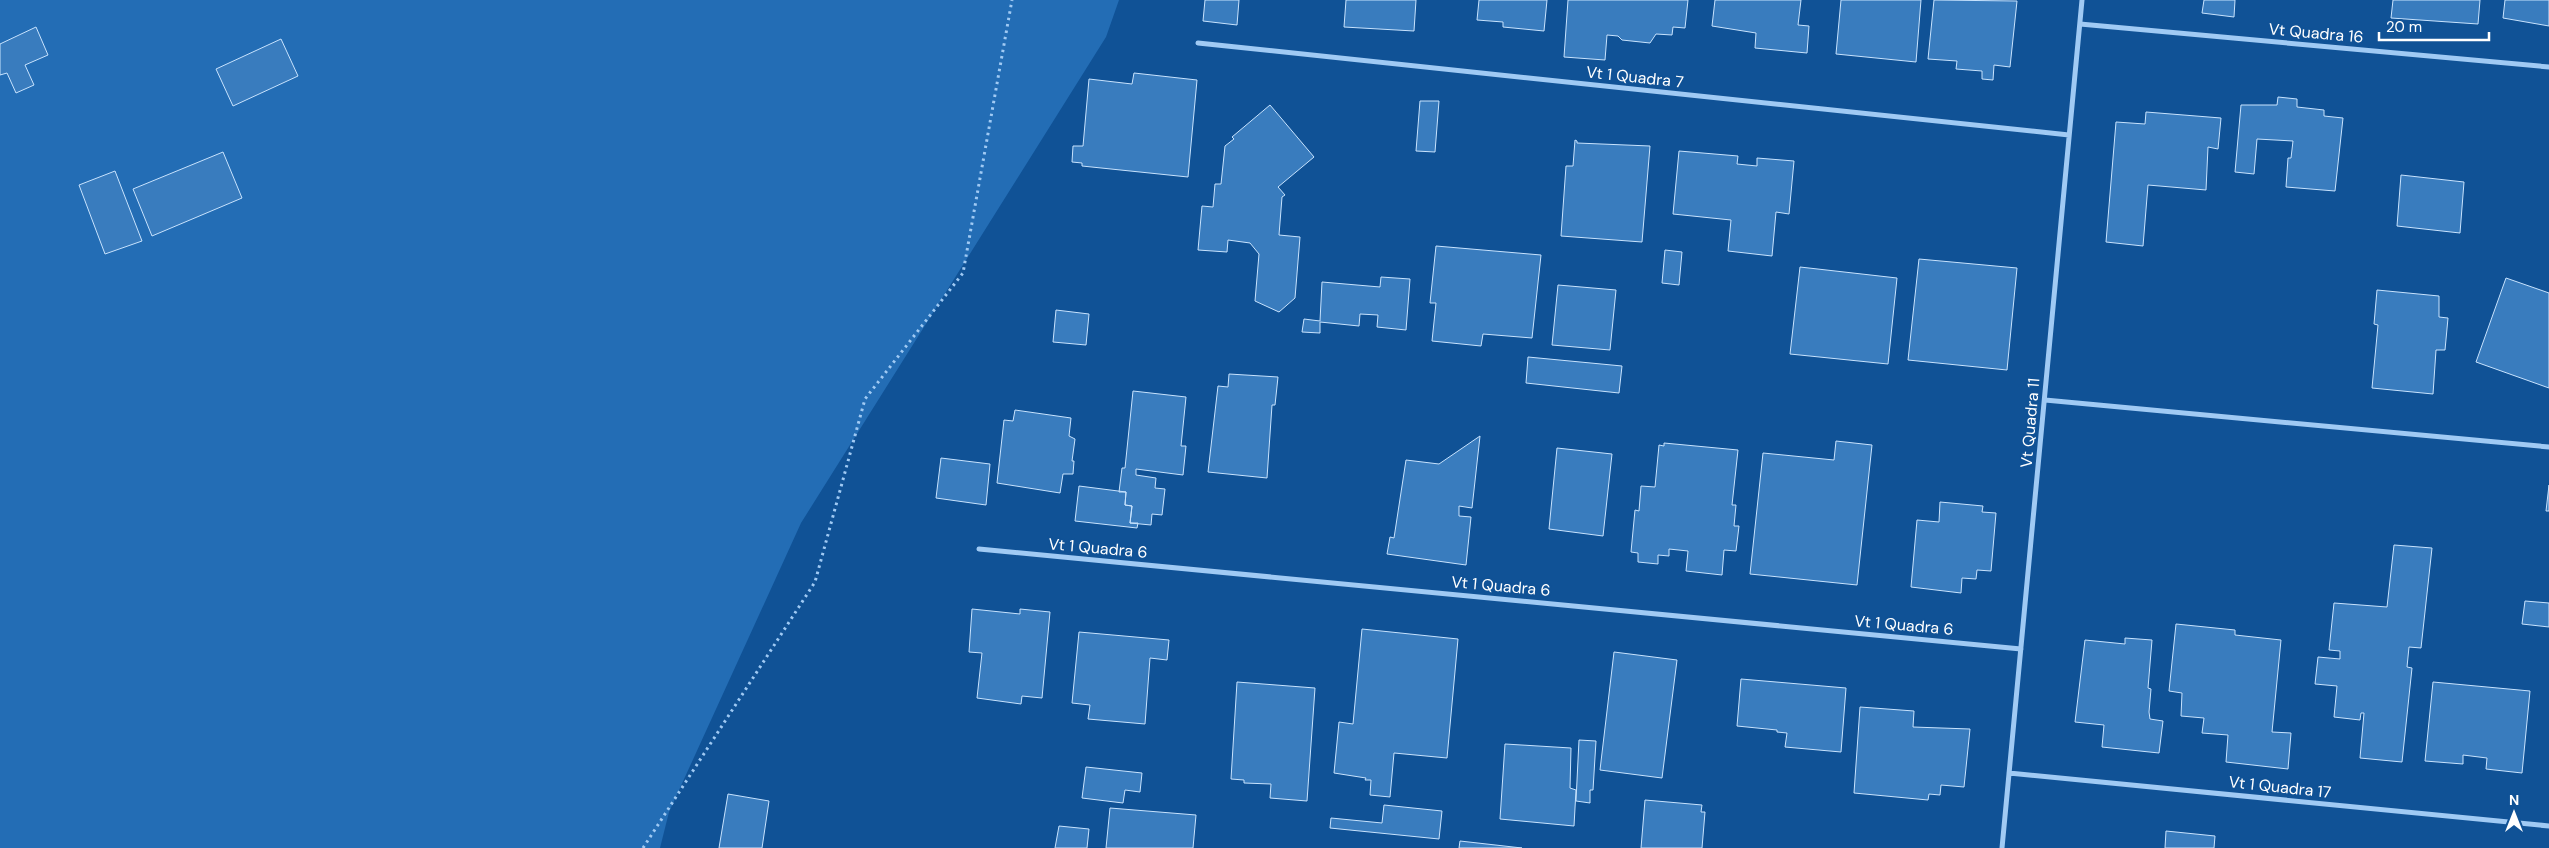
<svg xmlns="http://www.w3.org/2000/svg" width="2549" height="848" viewBox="0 0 2549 848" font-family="'DM Sans',sans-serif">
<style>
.green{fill:#236db5}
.building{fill:#397cbe;stroke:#c8e3fe}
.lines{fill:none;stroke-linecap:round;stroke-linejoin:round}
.path{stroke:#a0caf4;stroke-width:3;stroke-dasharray:2.5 4;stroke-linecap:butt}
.minor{stroke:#a0caf4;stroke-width:5}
.labels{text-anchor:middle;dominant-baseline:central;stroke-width:4;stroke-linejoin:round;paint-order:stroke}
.street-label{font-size:16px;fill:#fff;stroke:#105296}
</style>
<rect width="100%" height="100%" fill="#105296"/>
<path class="green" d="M0 0H1119L1106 37 801 523 669 812 660 848H0Z"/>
<path class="building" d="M1205 0H1239L1237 25 1203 21Z
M1346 0H1416L1414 31 1344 27Z
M1479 0H1547L1544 31 1503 27V22L1477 20Z
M1568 0H1688L1685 28 1673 27 1672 35 1656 34 1650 43 1622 40 1618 36 1607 35 1605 60 1564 57Z
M1715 0H1801L1798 25 1809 26 1807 53 1755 48 1756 33 1712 26Z
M1841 0H1921L1916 62 1836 54Z
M1934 0 2017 1 2010 67 1994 65 1993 80 1982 79V71L1956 69 1957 61 1928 59Z
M2204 0H2235L2234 17 2202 13Z
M2393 0H2480L2478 24 2391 18Z
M2505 0H2549V26L2503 18Z
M36 27 48 55 25 65 34 85 16 93 7 73 0 75V44Z
M281 39 298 76 233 106 216 69Z
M1134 73 1197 80 1188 177 1082 166V163L1072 162 1073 146H1083L1089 79 1132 84Z
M2278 97 2297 99V107L2324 110V116L2343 118 2335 191 2286 187 2288 158H2291L2293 141 2257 139 2254 174 2235 172 2241 105H2277Z
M1420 101H1439L1435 152 1416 151Z
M1270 105 1314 157 1278 187 1285 195 1282 197 1279 235 1300 237 1295 298 1279 312 1255 301 1259 254 1250 243 1228 240 1227 252 1198 250 1202 206 1213 207 1215 184H1221L1225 146 1234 139 1232 137Z
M2146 112 2221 118 2218 149 2208 147 2206 190 2148 185 2143 246 2106 242 2116 122 2145 124Z
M1575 140 1577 141V143L1650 146 1642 242 1561 236 1566 166H1573Z
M1679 151 1738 156 1737 164 1757 166V158L1794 161 1789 214 1776 212 1772 256 1728 251 1731 220 1673 214Z
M223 152 242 198 152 236 133 189Z
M115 171 142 241 105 254 79 185Z
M2401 175 2464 182 2460 233 2397 226Z
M1436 246 1541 255 1532 338 1483 334 1481 346 1432 341 1436 303H1430Z
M1665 250 1682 252 1679 285 1662 283Z
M1919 259 2017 268 2007 370 1908 360Z
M1800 267 1897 278 1888 364 1790 354Z
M1381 277 1410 279 1406 330 1377 327 1378 315 1360 314 1359 326 1320 322V333L1302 332 1304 319 1320 321 1322 282 1380 287Z
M2506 278 2549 293V388L2476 362Z
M1558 285 1616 290 1610 350 1552 345Z
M2377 290 2439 296V317L2448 318 2445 350H2436L2433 394 2372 388 2378 325 2374 324Z
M1056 310 1089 314 1086 345 1053 342Z
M1528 357 1622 366 1619 393 1526 383Z
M1229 374 1278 377 1275 405H1272L1267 478 1208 472 1218 386 1228 387Z
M1133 391 1186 397 1181 446H1186L1183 475 1136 469V475L1156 478 1155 488 1165 489 1162 515 1152 514 1151 525 1130 523 1132 506 1125 505 1126 492H1119L1122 468H1125Z
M1015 410 1071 418 1069 436 1075 439 1072 461H1074L1073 474H1063L1060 493 997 483 1004 420 1013 421Z
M1480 436 1472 508 1459 506V516L1471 517 1466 565 1387 554 1390 537 1394 538 1406 460 1439 464Z
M1836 441 1872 445 1857 585 1750 574 1763 453 1834 460Z
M1664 443 1738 450 1732 505H1736L1734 526H1739L1736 551 1724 550 1722 575 1686 571 1688 551 1669 549V556L1658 555V564L1638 562V553L1631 552 1635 510 1639 511 1641 486 1655 487 1659 445 1664 446Z
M1557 448 1612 454 1603 536 1549 529Z
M941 458 990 464 986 505 936 498Z
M2549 485V511H2546Z
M1079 486 1126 492 1125 505 1132 506 1130 523H1138L1137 528 1075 521Z
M1940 502 1983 506 1982 512 1996 513 1991 571 1977 570 1976 579 1962 578 1961 593 1911 587 1917 520 1939 522Z
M2394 545 2432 548 2421 648 2409 647 2407 667 2412 668 2402 762 2360 758 2364 713H2361L2360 720 2334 717 2337 686 2315 684 2318 657 2340 659V651L2329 650 2334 603 2387 607Z
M2525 601 2549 603V627L2522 624Z
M972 609 1020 614V609L1050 612 1042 698 1022 696 1021 704 977 698 982 653 969 652Z
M2176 624 2235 630V635L2281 640 2272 732 2291 733 2288 769 2226 762 2228 735 2202 733 2204 718 2181 716 2182 693 2169 691Z
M1362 629 1458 639 1447 758 1394 753 1390 797 1370 795 1371 780H1365L1366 778 1334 773 1339 722 1353 724Z
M1079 632 1169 640 1167 660 1150 658 1145 724 1088 719 1090 705 1072 703Z
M2125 638 2152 640 2148 688 2151 689 2149 712 2150 719 2163 721 2159 753 2102 747 2104 725 2075 722 2085 640 2125 644Z
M1614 652 1677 660 1662 778 1600 770Z
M1741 679 1846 688 1841 752 1785 747 1787 733 1777 732V730L1737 726Z
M1237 682 1315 688 1307 801 1270 798 1271 784 1244 783V780L1231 779Z
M2433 682 2530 691 2522 773 2486 769 2487 758 2463 755V764L2425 761Z
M1860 707 1914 711 1913 727 1970 729 1964 787 1941 785 1940 795 1929 794 1928 800 1854 793Z
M1579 740 1596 741 1593 790H1590V803L1576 801Z
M1505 744 1571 748 1570 788 1576 790 1574 826 1500 819Z
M1086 767 1142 773 1140 792 1125 790 1123 803 1082 798Z
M728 794 769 801 762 848H719Z
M1645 800 1702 805 1701 812H1705L1702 848H1641Z
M1384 805 1442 811 1439 839 1330 828 1331 818 1382 823Z
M1110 808 1196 815 1193 848H1106Z
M1059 826 1089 829 1087 848H1055Z
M2166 831 2215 836 2214 848H2165Z
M1460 841 1522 848H1459Z"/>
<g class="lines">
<path class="path" d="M643 848 815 582 865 399 963 273 1012 0"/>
<path class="minor" d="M2080 24 2549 67
M1198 43 2069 135
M2045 400 2549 447
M979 549 2021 649
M2009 773 2549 826
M2002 848 2082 0"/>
</g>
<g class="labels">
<g class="street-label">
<text transform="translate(2316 33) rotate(5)">Vt Quadra 16</text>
<text transform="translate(1635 77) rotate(6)">Vt 1 Quadra 7</text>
<text transform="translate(2030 423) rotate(-85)">Vt Quadra 11</text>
<text transform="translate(1098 548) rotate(5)">Vt 1 Quadra 6</text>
<text transform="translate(1501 586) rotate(5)">Vt 1 Quadra 6</text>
<text transform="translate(1904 625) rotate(5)">Vt 1 Quadra 6</text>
<text transform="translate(2280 787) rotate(6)">Vt 1 Quadra 17</text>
</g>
</g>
<g transform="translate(2514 813)" stroke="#105296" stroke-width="4" paint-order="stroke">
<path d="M0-4L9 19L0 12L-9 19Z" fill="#ffffff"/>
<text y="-8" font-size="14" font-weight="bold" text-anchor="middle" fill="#ffffff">N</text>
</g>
<path d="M2379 32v8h110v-8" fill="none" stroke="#ffffff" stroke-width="2.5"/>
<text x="2386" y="32" font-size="15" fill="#ffffff" stroke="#105296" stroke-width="4" paint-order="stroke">20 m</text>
</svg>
